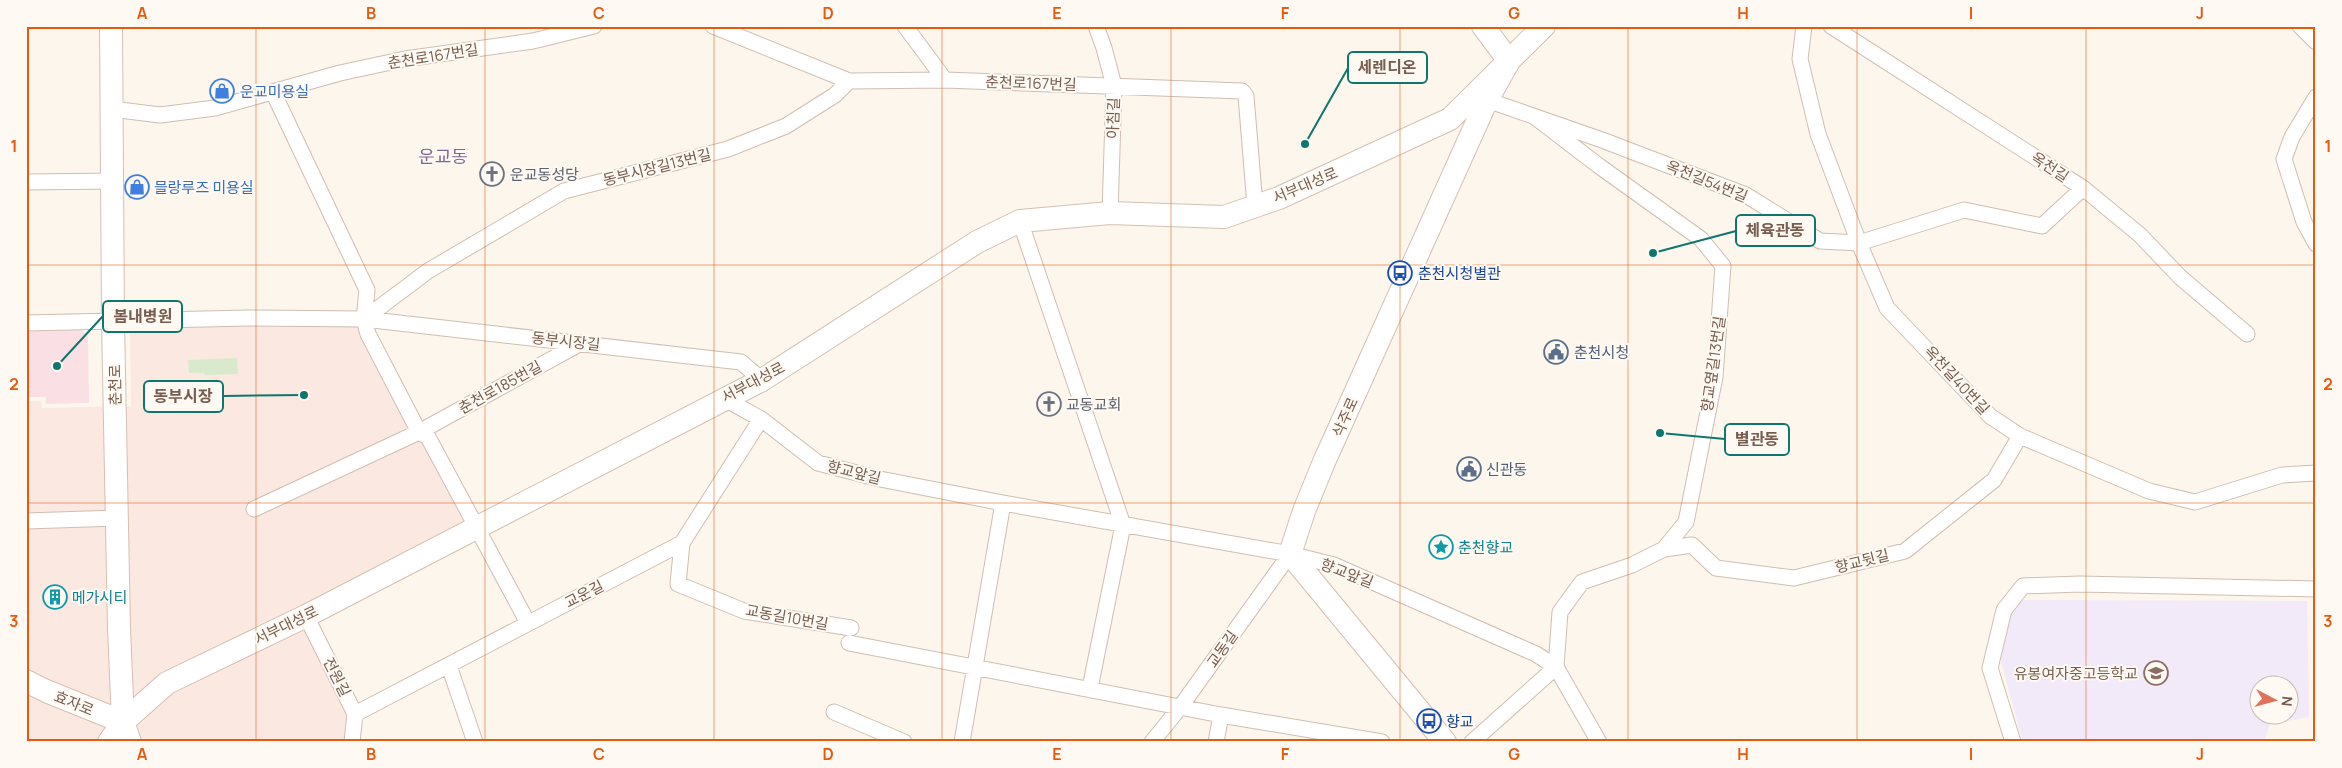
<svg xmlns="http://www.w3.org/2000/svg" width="2342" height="768" viewBox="0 0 2342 768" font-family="Manrope,'Noto Sans KR',sans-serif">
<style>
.commercial{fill:#fbe8e1}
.education{fill:#f2e9f9;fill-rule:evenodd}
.medical{fill:#fae0e4}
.green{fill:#d8eacb}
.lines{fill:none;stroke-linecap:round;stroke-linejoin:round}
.street-casing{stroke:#cfbeb1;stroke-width:17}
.secondary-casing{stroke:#d4c0b2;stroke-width:24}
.street{stroke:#fff;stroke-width:15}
.secondary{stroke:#fff;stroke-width:22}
.grid{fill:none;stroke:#e8590c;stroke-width:1;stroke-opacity:0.55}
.labels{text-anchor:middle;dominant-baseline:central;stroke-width:4;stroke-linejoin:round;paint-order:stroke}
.street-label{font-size:15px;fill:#785c4f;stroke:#fefaf3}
.shop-label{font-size:15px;fill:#366cbe;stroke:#fefaf3;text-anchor:start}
.worship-label{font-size:15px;fill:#5b616d;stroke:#fefaf3;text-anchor:start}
.transit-label{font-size:15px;fill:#164399;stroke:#fefaf3;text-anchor:start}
.service-label{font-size:15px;fill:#4e5e75;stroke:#fefaf3;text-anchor:start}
.culture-label{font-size:15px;fill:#0d838f;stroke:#fefaf3;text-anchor:start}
.education-label{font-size:15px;fill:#785e54;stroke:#fefaf3;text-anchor:end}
.quarter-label{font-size:18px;fill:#836792;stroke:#fefaf3}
.leader{fill:none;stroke:#0f766e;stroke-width:2}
.callout-dot{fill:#0f766e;stroke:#fefaf3;stroke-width:2}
.callout{fill:#fefaf3;stroke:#0f766e;stroke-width:2}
.callout-label{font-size:16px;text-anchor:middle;font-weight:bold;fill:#785c4f}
.neatline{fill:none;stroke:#e8590c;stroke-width:2}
.grid-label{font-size:16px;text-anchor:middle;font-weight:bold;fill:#e8590c}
</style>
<rect width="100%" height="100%" fill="#fcf6ed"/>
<path class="commercial" d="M360 325 467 523 298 613 350 715 347 742H26V401H41L42 408 131 406 130 326Z"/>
<path class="education" d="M2013 600 2307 601 2309 717 2270 724 2264 742H2023L2000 658ZM2260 686H2290V716H2260Z"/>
<path class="medical" d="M81 330 88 336 89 403 46 404V397H26V331Z"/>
<path class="green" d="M237 358 238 374 205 375 204 373H189L188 360Z"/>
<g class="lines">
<g class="street-casing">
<path id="street" d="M713 26 849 81 945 80 1242 91 1246 96 1255 206
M905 26 945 80
M1096 26 1104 48 1114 86 1110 213
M1804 26 1800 59 1818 134 1859 243 1887 308 1990 416 2020 436 2149 491 2195 502 2282 475 2316 473
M1831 26 2083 188 2140 235 2180 277 2247 334
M2300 26 2316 42
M273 92 367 290 364 319 368 334 419 432
M2316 97 2292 137 2284 159 2304 222 2316 244
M1487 100 1602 140 1746 195 1820 241 1859 243 1964 210 2042 226 2083 188
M112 109 160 115 215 108 340 73 405 59 533 41 594 26
M26 182 113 181
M1020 221 1123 525 1090 688
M364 319 428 271 564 191 728 149 786 126 835 95 849 81
M26 323 248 318 364 319 741 362 762 380
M723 398 761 419 818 463 880 479 1003 503 1290 554 1334 565 1536 654 1556 667 1599 742
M419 432 428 437 528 623
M254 509 419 432 581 343
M26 521 118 518
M682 543 678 584 744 611 851 628
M1664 549 1692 545 1716 568 1794 578 1905 551 1994 480 2020 436
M306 616 355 714 352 742
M849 643 1221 715 1382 742
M449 666 475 742
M834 712 904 742
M355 714 682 543 761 419
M962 742 1003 503
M1152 742 1181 706 1290 554
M1216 742 1221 715
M1472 742 1556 667 1560 612 1582 582 1632 565 1664 549 1686 522 1715 377 1723 266 1701 239 1599 166 1535 117
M2013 742 1990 668 2004 610 2023 586 2080 584 2316 589"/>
</g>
<g class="secondary-casing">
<path id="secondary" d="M111 26 113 321 119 628 123 722 130 742
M26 681 46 691 123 722
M109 742 123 722 167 683 306 616 762 380 977 242 1020 221 1110 213 1224 217 1279 198 1450 119 1544 26
M1445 742 1290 554 1304 511 1324 462 1487 100 1509 61 1483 26"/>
</g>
<use href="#street" class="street"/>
<use href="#secondary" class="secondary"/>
</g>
<path class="grid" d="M256 26V742M485 26V742M714 26V742M942 26V742M1171 26V742M1400 26V742M1628 26V742M1857 26V742M2086 26V742M26 265H2316M26 503H2316"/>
<defs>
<g id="shop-ring" transform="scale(1.25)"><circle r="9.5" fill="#fefaf3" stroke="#3f7fe0" stroke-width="1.5"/><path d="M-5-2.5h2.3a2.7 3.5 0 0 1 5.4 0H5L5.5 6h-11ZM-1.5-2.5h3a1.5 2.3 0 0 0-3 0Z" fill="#3f7fe0"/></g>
<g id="church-ring" transform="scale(1.25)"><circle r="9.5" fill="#fefaf3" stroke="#6b7280" stroke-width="1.5"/><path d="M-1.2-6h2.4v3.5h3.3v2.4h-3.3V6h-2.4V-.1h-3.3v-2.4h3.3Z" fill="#6b7280"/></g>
<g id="bus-ring" transform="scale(1.25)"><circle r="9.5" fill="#fefaf3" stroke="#1a4fb4" stroke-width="1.5"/><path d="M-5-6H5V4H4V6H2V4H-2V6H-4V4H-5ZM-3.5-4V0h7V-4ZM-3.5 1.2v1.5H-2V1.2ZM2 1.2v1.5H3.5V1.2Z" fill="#1a4fb4"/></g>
<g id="civic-ring" transform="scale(1.25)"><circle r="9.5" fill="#fefaf3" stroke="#5c6f8a" stroke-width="1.5"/><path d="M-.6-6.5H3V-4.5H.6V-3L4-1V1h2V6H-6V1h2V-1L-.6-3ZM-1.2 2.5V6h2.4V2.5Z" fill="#5c6f8a"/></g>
<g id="sight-ring" transform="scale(1.25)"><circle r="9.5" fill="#fefaf3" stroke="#0f9aa8" stroke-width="1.5"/><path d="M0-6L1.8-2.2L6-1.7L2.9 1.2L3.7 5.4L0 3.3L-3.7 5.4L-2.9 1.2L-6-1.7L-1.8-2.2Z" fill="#0f9aa8"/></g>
<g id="building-ring" transform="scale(1.25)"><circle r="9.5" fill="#fefaf3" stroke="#0f9aa8" stroke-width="1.5"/><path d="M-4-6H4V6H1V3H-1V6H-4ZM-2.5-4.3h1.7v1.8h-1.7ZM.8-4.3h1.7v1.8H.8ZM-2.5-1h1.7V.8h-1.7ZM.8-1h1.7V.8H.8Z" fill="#0f9aa8"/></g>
<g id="school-ring" transform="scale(1.25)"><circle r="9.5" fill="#fefaf3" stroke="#8d6e63" stroke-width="1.5"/><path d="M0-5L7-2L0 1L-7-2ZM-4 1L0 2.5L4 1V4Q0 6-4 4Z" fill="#8d6e63"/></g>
</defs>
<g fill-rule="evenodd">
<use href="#shop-ring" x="222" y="91"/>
<use href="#church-ring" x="492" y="174"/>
<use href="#shop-ring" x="137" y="187"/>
<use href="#bus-ring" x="1400" y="273"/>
<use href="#civic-ring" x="1556" y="352"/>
<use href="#church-ring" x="1049" y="404"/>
<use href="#civic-ring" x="1469" y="469"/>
<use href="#sight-ring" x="1441" y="547"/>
<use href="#building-ring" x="55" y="597"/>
<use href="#school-ring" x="2156" y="673"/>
<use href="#bus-ring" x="1429" y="721"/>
</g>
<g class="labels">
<g class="street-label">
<text transform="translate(433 56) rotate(-9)">춘천로167번길</text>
<text transform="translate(1031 83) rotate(2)">춘천로167번길</text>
<text transform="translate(1113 118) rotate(-88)">아침길</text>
<text transform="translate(657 167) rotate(-14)">동부시장길13번길</text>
<text transform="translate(2050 167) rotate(33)">옥천길</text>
<text transform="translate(1707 181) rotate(22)">옥천길54번길</text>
<text transform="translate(1305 185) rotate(-23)">서부대성로</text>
<text transform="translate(566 341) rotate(6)">동부시장길</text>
<text transform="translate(1713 364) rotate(-82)">향교옆길13번길</text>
<text transform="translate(1957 380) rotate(47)">옥천길40번길</text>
<text transform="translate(753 382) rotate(-28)">서부대성로</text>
<text transform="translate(115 385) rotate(-91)">춘천로</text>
<text transform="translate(500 387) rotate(-29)">춘천로185번길</text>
<text transform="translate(1345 417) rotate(-66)">삭주로</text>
<text transform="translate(854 472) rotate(14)">향교앞길</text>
<text transform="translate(1862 561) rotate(-14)">향교뒷길</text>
<text transform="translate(1347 573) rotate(21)">향교앞길</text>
<text transform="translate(584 594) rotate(-27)">교운길</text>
<text transform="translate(787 617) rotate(10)">교동길10번길</text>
<text transform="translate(286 625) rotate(-26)">서부대성로</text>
<text transform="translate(1222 649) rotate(-55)">교동길</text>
<text transform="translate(337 677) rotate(63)">전원길</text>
<text transform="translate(74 703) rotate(22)">효자로</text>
</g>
<g class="shop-label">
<text x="240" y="91">운교미용실</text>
<text x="154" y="187">믈랑루즈 미용실</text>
</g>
<g class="worship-label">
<text x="510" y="174">운교동성당</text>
<text x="1066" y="404">교동교회</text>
</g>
<g class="transit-label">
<text x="1418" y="273">춘천시청별관</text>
<text x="1446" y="721">향교</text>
</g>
<g class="service-label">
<text x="1574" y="352">춘천시청</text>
<text x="1486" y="469">신관동</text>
</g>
<g class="culture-label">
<text x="1458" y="547">춘천향교</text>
<text x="72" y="597">메가시티</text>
</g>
<g class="education-label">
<text x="2138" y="673">유봉여자중고등학교</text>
</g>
<g class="quarter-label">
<text x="443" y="156">운교동</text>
</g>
</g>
<path class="leader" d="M1305 144L1348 68M1653 253L1736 231M57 366L103 316M304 395L223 396M1660 433L1725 439"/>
<g class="callout-dot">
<circle cx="1305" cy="144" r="5"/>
<circle cx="1653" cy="253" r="5"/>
<circle cx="57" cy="366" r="5"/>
<circle cx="304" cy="395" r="5"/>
<circle cx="1660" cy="433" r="5"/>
</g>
<g class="callout">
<rect x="1348" y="52" width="79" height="31" rx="5"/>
<rect x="1736" y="215" width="79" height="31" rx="5"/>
<rect x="103" y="301" width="79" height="31" rx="5"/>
<rect x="144" y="381" width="79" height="31" rx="5"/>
<rect x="1725" y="424" width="64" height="31" rx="5"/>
</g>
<g class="callout-label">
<text x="1387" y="73">세렌디온</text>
<text x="1775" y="236">체육관동</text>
<text x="143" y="322">봄내병원</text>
<text x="183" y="402">동부시장</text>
<text x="1757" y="445">별관동</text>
</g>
<rect width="2342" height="768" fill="none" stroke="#fefaf3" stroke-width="55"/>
<g transform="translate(2274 700) rotate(96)"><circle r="24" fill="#fefaf3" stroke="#c8bbb1"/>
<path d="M0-4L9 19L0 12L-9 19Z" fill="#df7258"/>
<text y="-8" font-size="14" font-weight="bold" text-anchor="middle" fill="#785c4f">N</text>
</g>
<rect x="28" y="28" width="2286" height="712" class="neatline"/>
<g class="grid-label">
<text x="142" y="19">A</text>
<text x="371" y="19">B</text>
<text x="599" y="19">C</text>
<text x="828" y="19">D</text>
<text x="1057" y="19">E</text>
<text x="1285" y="19">F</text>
<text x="1514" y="19">G</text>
<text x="1743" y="19">H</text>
<text x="1971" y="19">I</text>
<text x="2200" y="19">J</text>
<text x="14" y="152">1</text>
<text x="2328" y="152">1</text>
<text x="14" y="390">2</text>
<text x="2328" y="390">2</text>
<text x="14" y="627">3</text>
<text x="2328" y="627">3</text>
<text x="142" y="760">A</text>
<text x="371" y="760">B</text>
<text x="599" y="760">C</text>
<text x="828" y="760">D</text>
<text x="1057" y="760">E</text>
<text x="1285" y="760">F</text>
<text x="1514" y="760">G</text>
<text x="1743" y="760">H</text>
<text x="1971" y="760">I</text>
<text x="2200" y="760">J</text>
</g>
</svg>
